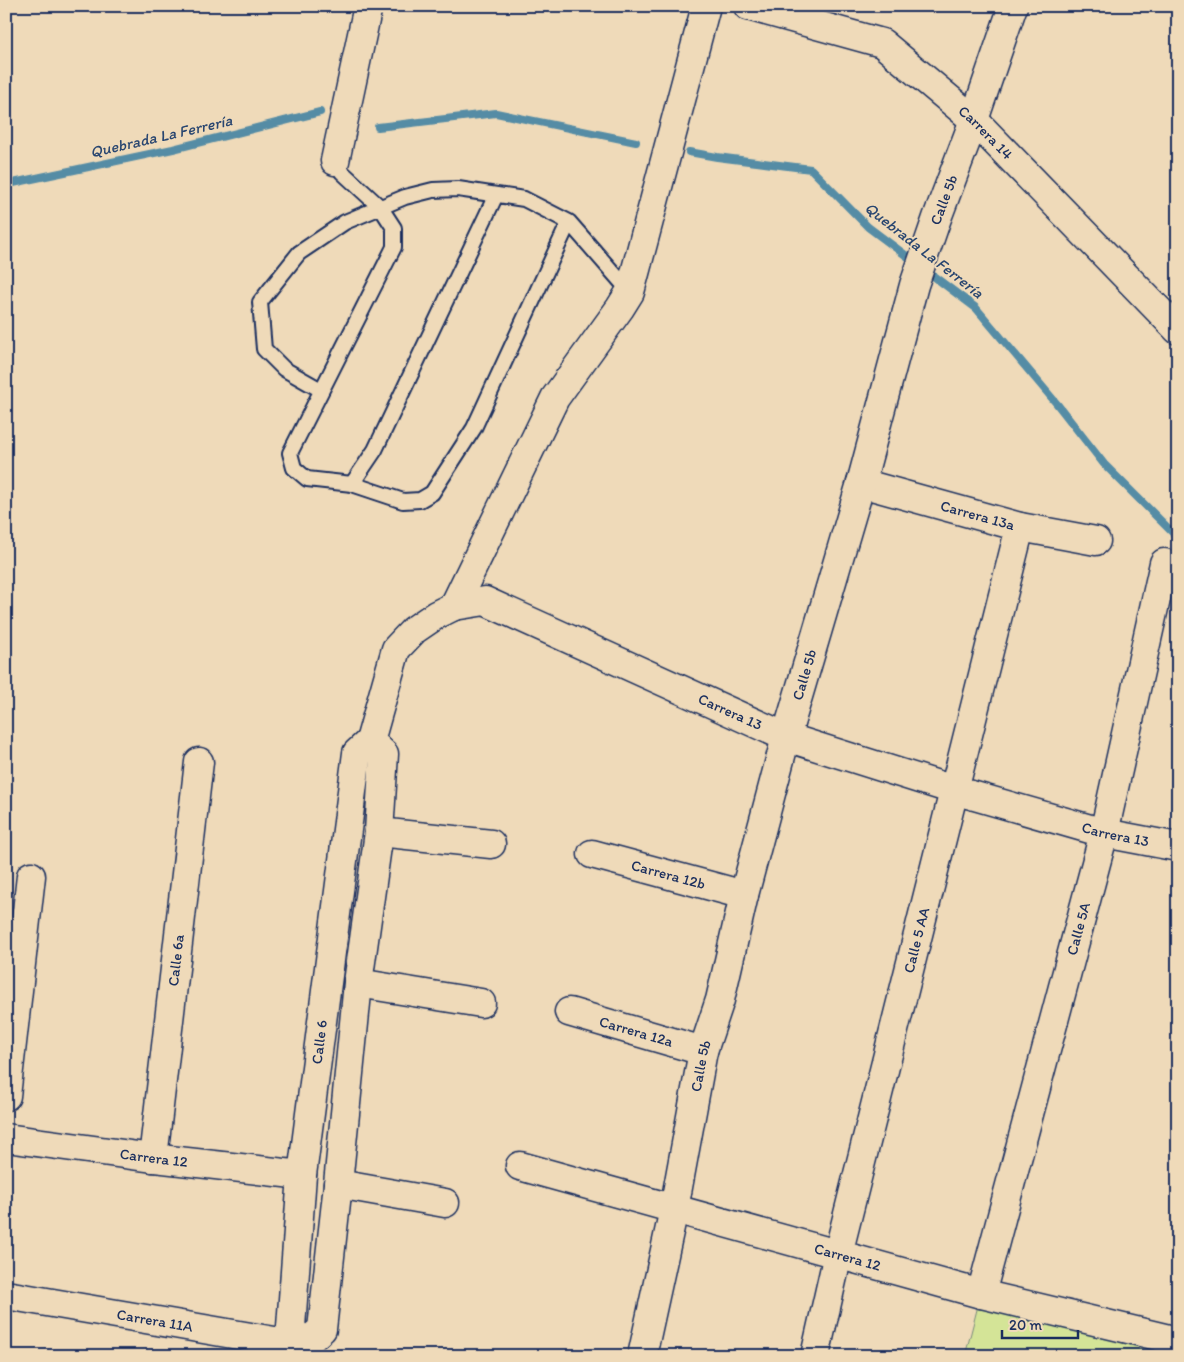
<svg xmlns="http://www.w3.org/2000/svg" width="1184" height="1362" viewBox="0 0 1184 1362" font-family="Itim,sans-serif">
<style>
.green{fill:#d4e497;stroke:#788a7a}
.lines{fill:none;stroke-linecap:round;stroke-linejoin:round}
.stream{stroke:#548ca5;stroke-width:8}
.service-casing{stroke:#1b2f5e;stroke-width:18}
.minor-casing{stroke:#1b2f5e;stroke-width:31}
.service{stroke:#efdab9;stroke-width:14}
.minor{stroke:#efdab9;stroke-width:28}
.labels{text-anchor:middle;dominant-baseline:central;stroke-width:4;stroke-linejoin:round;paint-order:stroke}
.street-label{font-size:15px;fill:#1b2f5e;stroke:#efdab9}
.water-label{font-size:16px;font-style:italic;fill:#294670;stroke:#efdab9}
</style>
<rect width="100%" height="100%" fill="#efdab9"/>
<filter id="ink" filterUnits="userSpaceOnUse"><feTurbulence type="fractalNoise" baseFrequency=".02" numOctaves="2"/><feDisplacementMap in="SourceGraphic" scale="10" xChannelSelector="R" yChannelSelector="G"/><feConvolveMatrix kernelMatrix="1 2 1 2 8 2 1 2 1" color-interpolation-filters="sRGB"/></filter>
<g filter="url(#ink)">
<path class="green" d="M981 1294 1178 1341V1356H965Z"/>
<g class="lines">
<path class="stream" d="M378 127 496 113 636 142
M689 152 717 157 811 169 868 227 976 308 1057 404 1104 464 1178 538
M6 183H13L173 149 320 112"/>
<g class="service-casing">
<path id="service" d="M335 161 342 172 381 208 394 228V247L290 453 294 468 307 479 352 484 403 501 420 500 432 493 474 428 569 222
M321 390 284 369 264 349 260 302 299 253 345 222 405 197 433 190 458 189 524 199 569 222 630 292
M352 484 375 450 496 195"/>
</g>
<g class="minor-casing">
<g id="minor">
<path id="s1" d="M748 6 882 43 974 120 1178 330"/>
<path d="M335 161 368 6"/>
<path id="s2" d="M861 483 1020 527 1096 541"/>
<path d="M454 606 555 398 620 308 630 292 706 6"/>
<path id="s3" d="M370 741 396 649 414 630 436 615 454 606 485 601 786 737 954 790 1104 833 1178 847"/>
<path d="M379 832 491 844"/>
<path id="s4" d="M592 854 744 895"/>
<path d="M358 983 481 1003"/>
<path id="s5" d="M569 1012 703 1051"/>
<path d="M6 1096 31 876"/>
<path id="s6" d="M6 1138 153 1158 302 1175"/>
<path id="s7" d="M153 1158 199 762"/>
<path id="s8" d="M520 1166 981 1294 1178 1341"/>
<path d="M338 1184 445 1203"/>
<path id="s9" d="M981 1294 1104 833 1164 563"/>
<path id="s10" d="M6 1295 303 1346"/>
<path d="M303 1346 322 1329 338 1184 358 983 379 832 384 754 370 741"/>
<path id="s11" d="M303 1346 291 1327 302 1175 357 753 370 741"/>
<path id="s12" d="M642 1356 674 1209 703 1051 720 1000 744 895 786 737 861 483 914 285 937 218 974 120 1013 6"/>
<path id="s13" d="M815 1356 838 1254 1020 527"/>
</g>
</g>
<use href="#service" class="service"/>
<use href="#minor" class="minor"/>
</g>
</g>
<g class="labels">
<g class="street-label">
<text stroke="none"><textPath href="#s1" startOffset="276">Carrera 14</textPath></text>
<text stroke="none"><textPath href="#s12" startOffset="1196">Calle 5b</textPath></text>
<text stroke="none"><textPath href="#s2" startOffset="121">Carrera 13a</textPath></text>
<text stroke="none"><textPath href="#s12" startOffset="701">Calle 5b</textPath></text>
<text stroke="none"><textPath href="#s3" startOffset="469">Carrera 13</textPath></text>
<text stroke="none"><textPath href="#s3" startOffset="874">Carrera 13</textPath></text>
<text stroke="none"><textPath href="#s4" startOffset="79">Carrera 12b</textPath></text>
<text stroke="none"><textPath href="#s9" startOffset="378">Calle 5A</textPath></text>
<text stroke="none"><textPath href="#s13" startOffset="428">Calle 5 AA</textPath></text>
<text stroke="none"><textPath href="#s7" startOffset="199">Calle 6a</textPath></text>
<text stroke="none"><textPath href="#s5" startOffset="70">Carrera 12a</textPath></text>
<text stroke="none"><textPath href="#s11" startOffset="309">Calle 6</textPath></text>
<text stroke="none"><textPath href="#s12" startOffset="296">Calle 5b</textPath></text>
<text stroke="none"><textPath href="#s6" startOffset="149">Carrera 12</textPath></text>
<text stroke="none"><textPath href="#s8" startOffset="340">Carrera 12</textPath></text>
<text stroke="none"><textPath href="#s10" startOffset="151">Carrera 11A</textPath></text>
</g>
<g class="water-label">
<text transform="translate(161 136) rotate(-13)">Quebrada La Ferrería</text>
<text transform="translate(924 250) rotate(38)">Quebrada La Ferrería</text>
</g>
</g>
<rect width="1184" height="1362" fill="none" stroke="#efdab9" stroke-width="25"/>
<rect x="12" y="12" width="1159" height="1337" fill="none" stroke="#1b2f5e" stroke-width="2" filter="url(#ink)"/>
<path d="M1002 1330v8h76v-8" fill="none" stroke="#1b2f5e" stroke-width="2.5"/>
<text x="1009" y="1330" font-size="15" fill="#1b2f5e" stroke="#efdab9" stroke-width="4" paint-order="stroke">20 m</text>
</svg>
